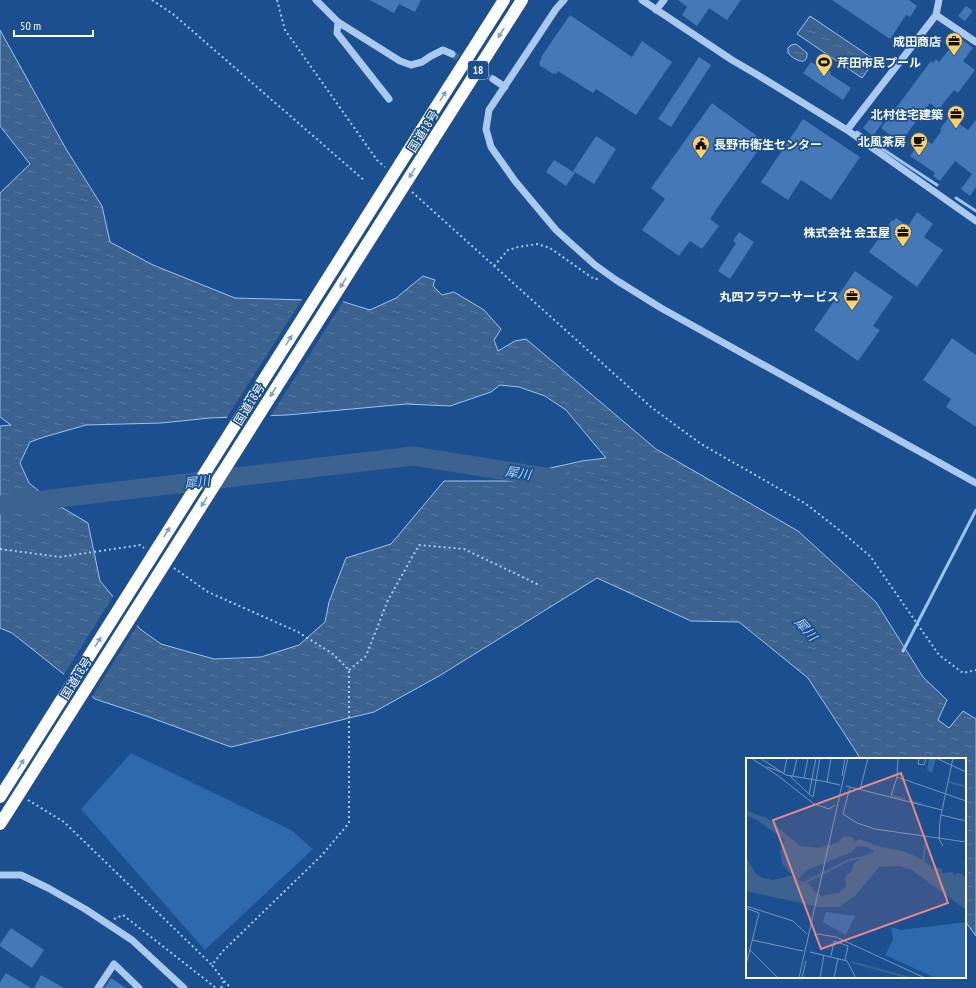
<svg xmlns="http://www.w3.org/2000/svg" width="976" height="988" viewBox="0 0 976 988" font-family="'PT Sans Narrow','Noto Sans JP',sans-serif">
<style>
.green{fill:#2e69ad}
.water{fill:url(#water-ripples);stroke:#9cc4f0;fill-rule:evenodd}
.pier{fill:#1b4f8f}
.lines{fill:none;stroke-linecap:round;stroke-linejoin:round}
.stream{stroke:#9cc4f0;stroke-width:3}
.river{stroke:#3c6290;stroke-width:19}
.building{fill:#4478b7}
.minor-tunnel{stroke:#3d69a0;stroke-width:7;stroke-dasharray:7 3.5;stroke-linecap:butt}
.path{stroke:#a9c9ee;stroke-width:2;stroke-dasharray:2 3;stroke-linecap:butt}
.minor{stroke:#a9c9ee;stroke-width:7}
.highway{stroke:#fff;stroke-width:12}
.highway-bridge{stroke:#fff;stroke-width:12}
.oneway{fill:#829ec1}
.labels{text-anchor:middle;dominant-baseline:central;stroke-width:3.5;stroke-linejoin:round;paint-order:stroke}
.shield{fill:#1b4f8f;stroke:#bbcadd;stroke-width:1}
.shield-label{font-size:11px;font-weight:bold;fill:#fff}
.poi-label{font-size:12px;font-weight:bold;fill:#fff;stroke:#1b4f8f;text-anchor:end}
.street-label{font-size:12px;fill:#fff;stroke:#1b4f8f}
.water-label{font-size:13px;font-style:italic;fill:#b5d3f5;stroke:#1b4f8f}
.inset-river{fill:none;stroke:#3c6290;stroke-width:2}
.inset-road{fill:none;stroke:#7695bc;stroke-width:1}
.view{fill:#e88989;fill-opacity:0.15;stroke:#e88989;stroke-width:2}
.inset-edge{fill:none;stroke:#fff;stroke-width:2}
</style>
<defs>
<pattern id="water-ripples" width="26" height="14" patternUnits="userSpaceOnUse"><rect width="26" height="14" fill="#3c6290"/><path d="M2 4q2-2 4 0t4 0M15 11q2-2 4 0t4 0" fill="none" stroke="#597aa1"/></pattern>
</defs>
<rect width="100%" height="100%" fill="#1b4f8f"/>
<path class="green" d="M131 753 291 830 313 849 205 950 81 809Z"/>
<path class="water" d="M810 16 875 60 862 78 797 34Z
M0 30 66 149 102 206 110 242 153 265 235 298 341 301 370 310 396 298 423 276 435 280 433 286 442 295 454 292 484 310 501 329 494 340 498 351 515 341 526 339 656 449 798 531 876 602 923 677 947 700 938 720 949 728 963 711 976 719V936L965 921V759H860L857 753 808 678 739 622 691 621 597 578 439 676 374 712 231 747 146 716 95 699 12 633 0 628V426L11 425 0 417V193L30 164 0 126ZM500 385 519 387 545 396 566 410 606 458 582 461 537 471 523 481H444L391 544 346 558 329 602 325 622 299 645 261 657 214 659 161 644 140 629 100 581 88 523 51 501 29 483 20 463 30 442 44 437 86 425 161 423 210 418 287 415 406 404 450 406 491 392Z
M796 44 807 53C808 68 793 59 788 53V48L791 45Z"/>
<path class="pier" d="M303 298 341 299 344 300 270 417 226 419Z
M114 595 138 624 91 698 63 676Z"/>
<g class="lines">
<path class="stream" d="M857 132 937 185
M956 198 976 211
M903 651 976 510"/>
<path class="river" d="M0 505 413 456 558 479"/>
</g>
<path class="building" d="M370 0H421L415 12 399 4 394 13Z
M678 0H741L727 20 709 8 697 26 682 15 687 7Z
M832 0H909L917 6 910 17 906 15 890 39Z
M966 6 973 11 965 21 958 16Z
M570 15 632 57 642 41 672 62 636 115 596 89 593 93 558 71 556 74 555 73 553 74 539 65 540 64 539 63 542 58 541 57Z
M959 37 973 48 963 61 975 70 958 93 954 90 938 110 930 103 903 139 897 134 894 138 881 128 931 61 933 63 936 59 939 62Z
M699 57 711 65 671 127 658 119Z
M811 62 822 69 824 67 831 72 830 74 851 88 843 100 803 73Z
M712 103 757 136 750 147 757 152 715 211V212L710 219 719 226 702 249 690 241 679 256 642 230 665 199 651 188Z
M873 115 883 122 873 136 863 128Z
M949 117 968 130 976 120V187L970 196 961 189 972 174 955 161 940 181 933 176 935 173 910 156 917 146 920 148 925 140 932 144 942 130 940 129Z
M803 119 860 157 831 200 801 180 788 200 761 182Z
M596 136 616 149 594 184 573 171Z
M554 160 575 173 566 186 546 172Z
M917 212 933 224 924 237 943 250 917 287 869 252 892 220 894 221 896 218 908 226Z
M739 232 754 242 730 279 718 271 736 243 733 241Z
M855 271 893 297 873 326 880 330 858 361 814 330Z
M952 338 976 355V427L946 407 951 399 923 380Z
M11 928 44 950 32 968 0 946V944Z
M6 973 31 988H0V982Z
M41 975 64 988H34Z
M111 978 126 988H104Z"/>
<g class="lines">
<path class="minor-tunnel" d="M452 54 493 79"/>
<path class="path" d="M152 0 173 14 365 181
M277 0 285 30 377 160 385 167
M412 192 651 407 701 444 806 504 838 529 870 556 939 655 963 673 976 670
M494 266 508 250 518 247 537 244 550 248 594 279H600
M0 549 60 557 140 545 144 548
M174 568 208 592 298 632 333 654 349 670V823L322 855 222 952 212 965 224 981 221 988
M349 670 366 656 388 600 419 545 464 549 539 585
M28 800 64 822 212 965
M114 919 123 915 216 988
M224 981 231 988"/>
<path class="minor" d="M316 0 338 22 400 61 411 65 422 62 431 56 443 50 452 54
M564 0 556 9 489 110 486 129 491 147 515 181 556 230 595 265 616 280 661 308 976 483
M642 0 732 60 756 74 847 130 976 221
M656 10 664 0
M936 15 939 0
M338 22 337 33 389 99
M493 79 505 87
M847 130 936 15 976 42
M0 875H21L48 888 85 909 132 940 184 988
M98 988 114 964 139 988"/>
<path class="highway" d="M422 129 504 0
M433 140 522 0
M0 824 9 810"/>
<path class="highway-bridge" d="M0 797 422 129
M9 810 433 140"/>
</g>
<defs><path id="oneway-solid" d="M-6-.8H1V-3.2L6.5 0L1 3.2V.8H-6Z"/></defs>
<g class="oneway">
<use href="#oneway-solid" transform="translate(501 33) rotate(122)"/>
<use href="#oneway-solid" transform="translate(443 96) rotate(-58)"/>
<use href="#oneway-solid" transform="translate(412 173) rotate(122)"/>
<use href="#oneway-solid" transform="translate(343 283) rotate(122)"/>
<use href="#oneway-solid" transform="translate(289 340) rotate(-58)"/>
<use href="#oneway-solid" transform="translate(273 392) rotate(122)"/>
<use href="#oneway-solid" transform="translate(204 502) rotate(122)"/>
<use href="#oneway-solid" transform="translate(167 532) rotate(-58)"/>
<use href="#oneway-solid" transform="translate(98 642) rotate(-58)"/>
<use href="#oneway-solid" transform="translate(21 764) rotate(-58)"/>
</g>
<defs>
<g id="office-pin" transform="scale(0.9)"><path d="M0 17L-7.5 6A9.5 9.5 0 1 1 7.5 6Z" fill="#ffd166" stroke="#1b4f8f"/><path d="M-6-3h4V-5.5h4V-3h4V5H-6ZM-1-4.5V-3h2v-1.5ZM-6 0V1H6V0Z" fill="#111"/></g>
<g id="stadium-pin" transform="scale(0.9)"><path d="M0 17L-7.5 6A9.5 9.5 0 1 1 7.5 6Z" fill="#ffd166" stroke="#1b4f8f"/><path d="M0-5a6.5 5 0 1 0 0 10a6.5 5 0 1 0 0-10ZM-3.5-1.8h7v3.6h-7Z" fill="#111"/></g>
<g id="cafe-pin" transform="scale(0.9)"><path d="M0 17L-7.5 6A9.5 9.5 0 1 1 7.5 6Z" fill="#ffd166" stroke="#1b4f8f"/><path d="M-5.5-4.5H6V0H3Q3 3.5 0 3.5H-2.5Q-5.5 3.5-5.5 0ZM3-3.2v2h1.7v-2ZM-6 4.5H4V6H-6Z" fill="#111"/></g>
<g id="civic-pin" transform="scale(0.9)"><path d="M0 17L-7.5 6A9.5 9.5 0 1 1 7.5 6Z" fill="#ffd166" stroke="#1b4f8f"/><path d="M-.6-6.5H3V-4.5H.6V-3L4-1V1h2V6H-6V1h2V-1L-.6-3ZM-1.2 2.5V6h2.4V2.5Z" fill="#111"/></g>
</defs>
<g fill-rule="evenodd">
<use href="#office-pin" x="954" y="41"/>
<use href="#stadium-pin" x="824" y="62"/>
<use href="#office-pin" x="956" y="114"/>
<use href="#cafe-pin" x="919" y="141"/>
<use href="#civic-pin" x="701" y="144"/>
<use href="#office-pin" x="903" y="232"/>
<use href="#office-pin" x="852" y="296"/>
</g>
<g class="labels">
<rect class="shield" x="468" y="61" width="20" height="18" rx="3"/>
<g class="shield-label">
<text x="478" y="70">18</text>
</g>
<g class="poi-label">
<text x="941" y="41">成田商店</text>
<text x="837" y="62" text-anchor="start">芹田市民プール</text>
<text x="943" y="114">北村住宅建築</text>
<text x="906" y="141">北風茶房</text>
<text x="714" y="144" text-anchor="start">長野市衛生センター</text>
<text x="890" y="232">株式会社 会玉屋</text>
<text x="839" y="296">丸四フラワーサービス</text>
</g>
<g class="street-label">
<text transform="translate(423 131) rotate(-58)">国道18号</text>
<text transform="translate(249 404) rotate(-58)">国道18号</text>
<text transform="translate(76 678) rotate(-58)">国道18号</text>
</g>
<g class="water-label">
<text transform="translate(518 473) rotate(9)">犀川</text>
<text transform="translate(197 482) rotate(-7)">犀川</text>
<text transform="translate(806 629) rotate(49)">犀川</text>
</g>
</g>
<g transform="translate(746 758)">
<rect width="220" height="220" fill="#1b4f8f"/>
<path d="M183 0 190 1 186 15 181 12ZM80 154 109 158 100 177 77 164ZM220 164V220H190L139 197 147 182 145 169 155 172Z" fill="#2e69ad"/>
<path d="M0 53 21 60 54 88 72 90 91 85 98 78 106 79 109 84 113 81 135 89 157 93 171 99 185 108V111L188 109 196 111V115L207 114 208 118 210 115 217 116V119L220 118V152L166 112 154 108 133 109 110 137 93 149H73L0 133V99L10 116 17 120 27 122 49 117 42 114 36 105 34 93 39 82 11 62 0 57ZM111 88 121 89 128 93 109 104 105 114 99 118 100 128 93 135 76 138 68 133 64 126 52 122 59 113 106 94Z" fill="#3c6290" fill-rule="evenodd"/>
<path class="inset-river" d="M203 24 220 29M146 38 159 41M162 42 175 46M177 105 180 80M56 126 103 102 123 98M105 204 164 220"/>
<path class="inset-road" d="M5 0 31 17 68 46 83 51 89 47M14 0 40 17 81 24M70 0 63 36 67 39 74 0M85 0 81 24 94 27M173 0 172 6 178 7 180 0M190 0 220 14M21 9 38 15 41 0M44 18 63 36M47 18 51 0M96 18 99 0M151 19 152 0M58 20 62 0M100 28 196 52M104 29 97 56 111 65 129 71 220 84M114 32 122 0M145 38 151 19 220 43M195 57 220 63M197 88 193 81 194 62 207 0M0 148 47 163 61 176M0 150 13 155 0 207M68 177 72 176 90 179 179 220M6 182 57 193M3 191 32 220M64 194 101 203 110 220M85 198 88 183 102 188 99 202M53 220 102 0M56 220 60 203M74 220 78 197M88 220 92 200"/>
<path class="view" d="M155 15 202 145 75 191 27 62Z"/>
<rect width="220" height="220" class="inset-edge"/>
</g>
<path d="M14 30v6h79v-6" fill="none" stroke="#ffffff" stroke-width="2"/>
<text x="20" y="30" font-size="12" fill="#ffffff" stroke="#1b4f8f" stroke-width="3" paint-order="stroke">50 m</text>
</svg>
